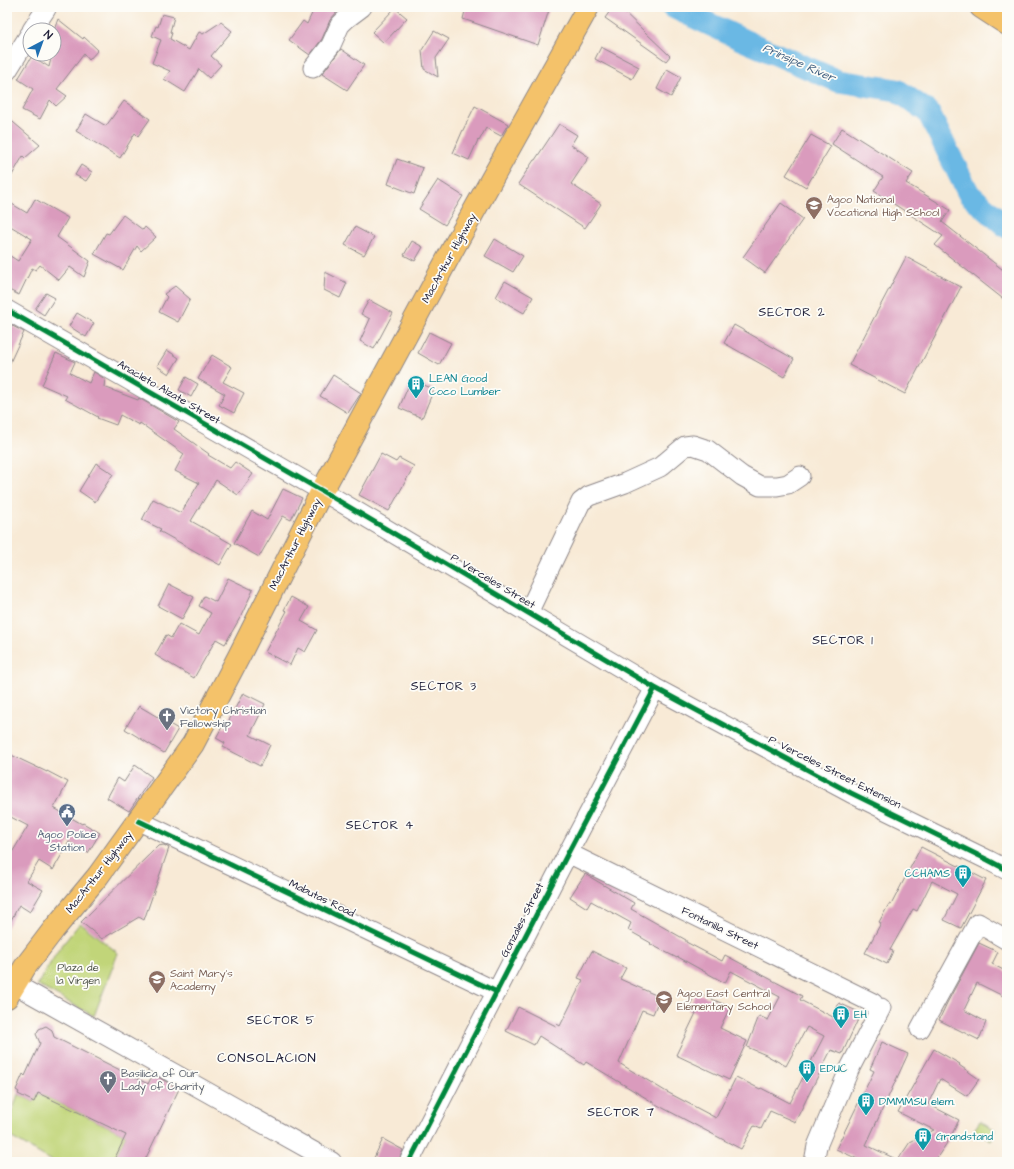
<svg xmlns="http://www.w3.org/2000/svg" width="1014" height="1169" viewBox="0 0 1014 1169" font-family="'Architects Daughter',sans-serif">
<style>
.green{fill:#c1d579;stroke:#727c5a}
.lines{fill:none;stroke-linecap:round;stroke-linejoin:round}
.river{stroke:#6ab8e4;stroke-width:23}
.building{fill:#da9bbd}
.minor-casing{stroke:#8d8688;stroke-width:21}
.major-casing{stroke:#8d8688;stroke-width:24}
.highway-casing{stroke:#8d8688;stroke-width:24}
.minor{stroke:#fff;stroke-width:19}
.major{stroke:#f4c26a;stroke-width:22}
.highway{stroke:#f4c26a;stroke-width:22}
.cycleway-casing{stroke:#fdfcf7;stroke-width:8}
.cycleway{stroke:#00873e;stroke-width:5}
.labels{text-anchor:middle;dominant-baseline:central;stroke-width:3.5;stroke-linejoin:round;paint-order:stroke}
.education-label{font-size:11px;fill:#785e54;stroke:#fdfcf7;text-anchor:start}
.street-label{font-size:11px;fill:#22223b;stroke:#fdfcf7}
.culture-label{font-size:11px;fill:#0d838f;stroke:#fdfcf7;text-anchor:start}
.worship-label{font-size:11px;fill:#5b616d;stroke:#fdfcf7;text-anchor:start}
.service-label{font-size:11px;fill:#4e5e75;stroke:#fdfcf7}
.park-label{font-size:11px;fill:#52584e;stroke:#fdfcf7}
.water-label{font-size:12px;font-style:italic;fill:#3f5e7f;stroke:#fdfcf7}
.neighbourhood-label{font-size:12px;letter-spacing:1px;fill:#22223b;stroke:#fdfcf7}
.quarter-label{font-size:13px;letter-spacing:1px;fill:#22223b;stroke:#fdfcf7}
</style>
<rect width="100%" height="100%" fill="#fdfcf7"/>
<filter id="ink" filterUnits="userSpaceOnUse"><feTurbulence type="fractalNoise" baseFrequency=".025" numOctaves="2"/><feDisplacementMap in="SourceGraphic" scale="8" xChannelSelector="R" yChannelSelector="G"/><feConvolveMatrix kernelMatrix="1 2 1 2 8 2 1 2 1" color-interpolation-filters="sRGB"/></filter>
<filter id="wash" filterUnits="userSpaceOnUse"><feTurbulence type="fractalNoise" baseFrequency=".012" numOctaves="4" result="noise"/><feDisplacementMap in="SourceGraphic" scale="16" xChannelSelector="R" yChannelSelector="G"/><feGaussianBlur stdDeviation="0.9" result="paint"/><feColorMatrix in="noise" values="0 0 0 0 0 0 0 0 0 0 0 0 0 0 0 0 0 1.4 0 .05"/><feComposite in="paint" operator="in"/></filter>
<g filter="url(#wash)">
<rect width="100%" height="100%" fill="#f8ead6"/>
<path class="green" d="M80 923 118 953 94 1016 37 985 59 949Z
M38 1093 126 1135 113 1162H54L7 1135V1129L18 1094 34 1102Z
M980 1121 996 1130 991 1140 974 1130Z"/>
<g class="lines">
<path class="river" d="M673 7 743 40 838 81 897 90 928 112 969 194 1007 227"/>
</g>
<g id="blocks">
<path class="building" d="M315 7H327L337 12 330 20 322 39 310 55 289 40 303 21 307 24Z
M466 7H539L549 10 538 45 463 19Z
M613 7H619L670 56 666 61 605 18Z
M395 8 407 18 384 43 372 32Z
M162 14 174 17 170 32 172 33 170 39 189 50 199 32 203 34 221 22 232 31 211 56 221 65 209 78 199 69 185 92 164 79 170 71 152 63 161 40 152 36 156 26 158 27Z
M58 19 83 39 84 37 98 50 89 60 84 54 57 89 67 96 56 106 50 100 40 119 22 110 33 89 18 79 32 56 49 67 52 54H54V47L58 33 54 30Z
M434 31 449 39 436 58 438 77 424 69 422 50Z
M601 47 639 67 632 79 595 59Z
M341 49 364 65 347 90 322 74Z
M667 69 681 77 671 97 657 89Z
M124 101 150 119 138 136 135 133 120 158 76 131 86 114 106 126Z
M475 106 508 124 501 136 486 128 479 141 478 140 469 160 453 153 462 132Z
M7 117 40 145 25 158 23 156 7 184Z
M559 124 577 135 571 145 589 157 571 184 601 204 585 228 518 184 534 160H535Z
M842 128 913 173 906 183 950 210 942 222 1007 273V302L935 245 943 236 874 191 883 177 832 144Z
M811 135 831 146 806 187 786 175Z
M397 159 423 168 414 194 388 184Z
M81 165 92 172 86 181 75 175Z
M438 180 463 196 445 225 419 209Z
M35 199 68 218 57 237 90 261 84 277 70 267 59 280 40 265 36 270 32 268 19 295 7 289V254L18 261 32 239 7 224V201L27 213Z
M781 203 803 219 765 273 743 257Z
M123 215 143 230 145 227 156 237 141 251 137 246 123 270 94 254 106 233 109 234Z
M355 227 374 237 364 255 345 245Z
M495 239 523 256 513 272 485 256Z
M412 241 423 247 415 261 404 255Z
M906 257 961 287 905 394 849 365Z
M325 272 347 283 340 298 324 290Z
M505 281 533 297 524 313 496 297Z
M175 286 190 299 178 322 159 312 167 297 164 294Z
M46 293 55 298 44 315 35 309Z
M369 300 393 313 374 349 360 341 370 319 361 314Z
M77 313 94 323 86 337 69 326Z
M7 323 24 332 7 369Z
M734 325 794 359 784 377 724 343Z
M429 332 451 343 439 365 418 353Z
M167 350 179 358 169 374 157 366Z
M56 353 75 362 70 373 89 383 94 372 105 379 104 387 138 400 139 398 179 422 174 429 209 454 208 455 230 468 235 462 253 474 238 495 216 480 191 521 232 544 220 565 159 531 161 529 142 520 153 499 181 513 199 483 175 471 184 454 140 423 139 425 120 415 116 425 97 418 98 417 65 399 67 396 42 385Z
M212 355 232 367 223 382 244 393 234 413 219 405 225 394 198 379Z
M333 375 361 393 348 413 320 396Z
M186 377 198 384 191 397 179 390Z
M411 380 434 389 422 418 399 408Z
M381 454 396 462 399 458 414 466 389 511 359 495Z
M96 463 113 474 95 502 79 491Z
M283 489 302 498 291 520 283 516 259 557 234 543 252 511 267 520Z
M228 578 253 590 241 616 225 644 216 639 194 678 155 655 166 635 171 638 179 624 199 635 211 613 199 606 204 596 216 602Z
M169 584 194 597 182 619 158 606Z
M291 597 309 607 301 621 317 630 305 652 298 648 290 665 265 652 287 611 284 610Z
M243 693 265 704 250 735 270 745 260 766 223 747 225 743 216 738 222 727 225 728Z
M139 706 178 729 164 753 125 729Z
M7 753 47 772V771L68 782 54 808 82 824 83 823 100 833 88 853 69 842 53 870 39 861 27 881 43 890 30 912 19 905 7 928V861L28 826 7 815Z
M135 765 152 777 129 811 107 798 118 778 124 782Z
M164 845 169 848 144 920 139 917 102 939 81 922 158 846Z
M921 847 986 880 961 928 944 920 957 894 932 881 917 911 913 909 890 950 893 951 887 964 865 953 881 923 879 922 889 904 891 905Z
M585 874 634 903 631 909 686 940V942L722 961 725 955 802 996 800 1000 833 1017 839 1003 861 1013 842 1054 831 1050 795 1122 770 1111 761 1129 754 1126 741 1149 661 1107 586 1062 584 1065 539 1036 534 1045 506 1031 518 1007 556 1026 557 1024 560 1026 583 980 578 978 592 951 626 968 620 979 660 997 653 1014 642 1010 619 1063 665 1091 716 1118 736 1077 760 1089 761 1088 790 1103 824 1036 807 1027 786 1066 766 1055 747 1047 759 1016 768 1020 780 997 731 971 725 983 678 957 677 958 650 944 651 943 628 930 631 923 591 901 587 908 570 897Z
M979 943 998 952 992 964 1007 972V998L977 983 964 1010 986 1022 979 1040 939 1020 947 1003Z
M696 992 730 1007 720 1028 747 1041 729 1080 676 1055 696 1013 688 1010Z
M46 1026 52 1030 54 1037 148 1084 153 1074 179 1089 144 1162H113L126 1135 38 1093 34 1102 18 1094 19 1092 16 1090 23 1074 25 1076 40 1043 36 1034 39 1029Z
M882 1042 908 1054 866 1145 898 1160 910 1142 934 1130 898 1112 934 1049 960 1064 959 1065 979 1079 967 1096 940 1079 928 1104 959 1120 949 1140 934 1162H864L836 1149 874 1071 870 1069Z
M383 1139 403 1150 398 1162H372Z"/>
</g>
</g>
<g filter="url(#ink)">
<use href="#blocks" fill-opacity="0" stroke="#8d8688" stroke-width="1"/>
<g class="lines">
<g class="minor-casing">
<path id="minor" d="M32 30 46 9
M313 68 331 45 340 25 346 19 362 7
M7 71 30 34
M7 310 322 491 655 688 851 793 988 860 1007 870
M528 613 581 502 589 496 625 483 660 467 685 446 693 445 708 450 742 476 760 486H777L788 484 800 476
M139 821 497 992
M568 853 873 1003
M7 980 332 1162
M920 1029 978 923 1007 940
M409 1162 568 853 655 688
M814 1162 817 1146 849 1070 881 1008"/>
</g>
<g class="major-casing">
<path id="major" d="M981 7 1007 24"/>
</g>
<g class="highway-casing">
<path id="highway" d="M7 997 25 967 54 929 98 876 193 744 239 656 322 491 455 245 588 7"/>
</g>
<use href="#minor" class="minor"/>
<use href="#major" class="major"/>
<use href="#highway" class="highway"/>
<g class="cycleway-casing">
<path id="cycleway" d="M7 310 322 491 655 688 851 793 988 860 1007 870
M139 821 497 992
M409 1162 568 853 655 688"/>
</g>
<use href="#cycleway" class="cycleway"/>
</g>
</g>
<defs>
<g id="school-pin" transform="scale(0.9)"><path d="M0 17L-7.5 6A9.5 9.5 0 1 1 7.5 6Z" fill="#8d6e63" stroke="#fdfcf7"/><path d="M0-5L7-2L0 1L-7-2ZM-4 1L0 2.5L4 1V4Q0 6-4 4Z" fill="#fff"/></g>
<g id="building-pin" transform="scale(0.9)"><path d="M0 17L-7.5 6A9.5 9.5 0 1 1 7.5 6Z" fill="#0f9aa8" stroke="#fdfcf7"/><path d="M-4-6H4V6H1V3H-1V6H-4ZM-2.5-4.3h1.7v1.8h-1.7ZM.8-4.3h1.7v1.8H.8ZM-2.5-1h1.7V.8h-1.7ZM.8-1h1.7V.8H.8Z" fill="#fff"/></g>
<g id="church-pin" transform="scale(0.9)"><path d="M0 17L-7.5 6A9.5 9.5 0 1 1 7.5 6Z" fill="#6b7280" stroke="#fdfcf7"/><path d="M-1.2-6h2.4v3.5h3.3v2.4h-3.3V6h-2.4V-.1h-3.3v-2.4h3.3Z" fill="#fff"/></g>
<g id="civic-pin" transform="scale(0.9)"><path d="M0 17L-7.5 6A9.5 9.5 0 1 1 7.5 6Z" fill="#5c6f8a" stroke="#fdfcf7"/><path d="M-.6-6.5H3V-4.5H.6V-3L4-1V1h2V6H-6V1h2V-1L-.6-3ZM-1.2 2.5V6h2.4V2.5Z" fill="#fff"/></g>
</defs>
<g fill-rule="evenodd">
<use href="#school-pin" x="814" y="205"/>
<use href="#building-pin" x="416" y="384"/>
<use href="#church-pin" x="167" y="716"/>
<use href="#civic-pin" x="67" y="812"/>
<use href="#building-pin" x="963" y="873"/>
<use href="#school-pin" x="157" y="979"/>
<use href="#school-pin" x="664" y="999"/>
<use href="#building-pin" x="841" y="1014"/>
<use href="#building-pin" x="807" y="1068"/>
<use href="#church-pin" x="108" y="1079"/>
<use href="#building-pin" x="866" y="1101"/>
<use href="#building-pin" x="923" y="1136"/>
</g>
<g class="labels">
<g class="education-label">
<text x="827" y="199">Agoo National<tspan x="827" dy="13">Vocational High School</tspan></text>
<text x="170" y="973">Saint Mary's<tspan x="170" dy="13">Academy</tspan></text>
<text x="677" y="993">Agoo East Central<tspan x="677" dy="13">Elementary School</tspan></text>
</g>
<g class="street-label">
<text transform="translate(449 258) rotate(-61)">MacArthur Highway</text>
<text transform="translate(169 392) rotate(30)">Anacleto Alzate Street</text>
<text transform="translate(295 544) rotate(-63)">MacArthur Highway</text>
<text transform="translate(493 581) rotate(31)">P. Verceles Street</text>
<text transform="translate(835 772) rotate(27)">P. Verceles Street Extension</text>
<text transform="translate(99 872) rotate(-52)">MacArthur Highway</text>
<text transform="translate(322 898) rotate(26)">Mabutas Road</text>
<text transform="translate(522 920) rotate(-63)">Gonzales Street</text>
<text transform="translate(720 928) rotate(26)">Fontanilla Street</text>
</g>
<g class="culture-label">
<text x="429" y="378">LEAN Good<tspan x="429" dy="13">Coco Lumber</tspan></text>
<text x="950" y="873" text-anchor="end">CCHAMS</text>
<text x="854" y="1014">EH</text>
<text x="820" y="1068">EDUC</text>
<text x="879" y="1101">DMMMSU elem.</text>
<text x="936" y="1136">Grandstand</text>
</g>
<g class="worship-label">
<text x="180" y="710">Victory Christian<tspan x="180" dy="13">Fellowship</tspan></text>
<text x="121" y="1073">Basilica of Our<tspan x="121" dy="13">Lady of Charity</tspan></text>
</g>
<g class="service-label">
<text x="67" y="834">Agoo Police<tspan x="67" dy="13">Station</tspan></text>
</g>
<g class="park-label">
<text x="78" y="967">Plaza de<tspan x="78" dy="13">la Virgen</tspan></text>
</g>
<g class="water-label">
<text transform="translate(799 63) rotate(24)">Prinsipe River</text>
</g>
<g class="neighbourhood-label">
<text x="792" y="312">SECTOR 2</text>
<text x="843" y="640">SECTOR 1</text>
<text x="444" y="686">SECTOR 3</text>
<text x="380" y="825">SECTOR 4</text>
<text x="281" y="1020">SECTOR 5</text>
<text x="621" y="1112">SECTOR 7</text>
</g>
<g class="quarter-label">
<text x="267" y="1058">CONSOLACION</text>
</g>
</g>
<rect width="1014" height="1169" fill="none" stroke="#fdfcf7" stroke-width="24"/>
<g transform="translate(42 42) rotate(41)"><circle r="19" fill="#fdfcf7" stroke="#a5a5ac"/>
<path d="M0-3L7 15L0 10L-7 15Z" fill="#1f6fb2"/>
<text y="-6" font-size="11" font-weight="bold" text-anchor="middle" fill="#22223b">N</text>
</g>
</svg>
